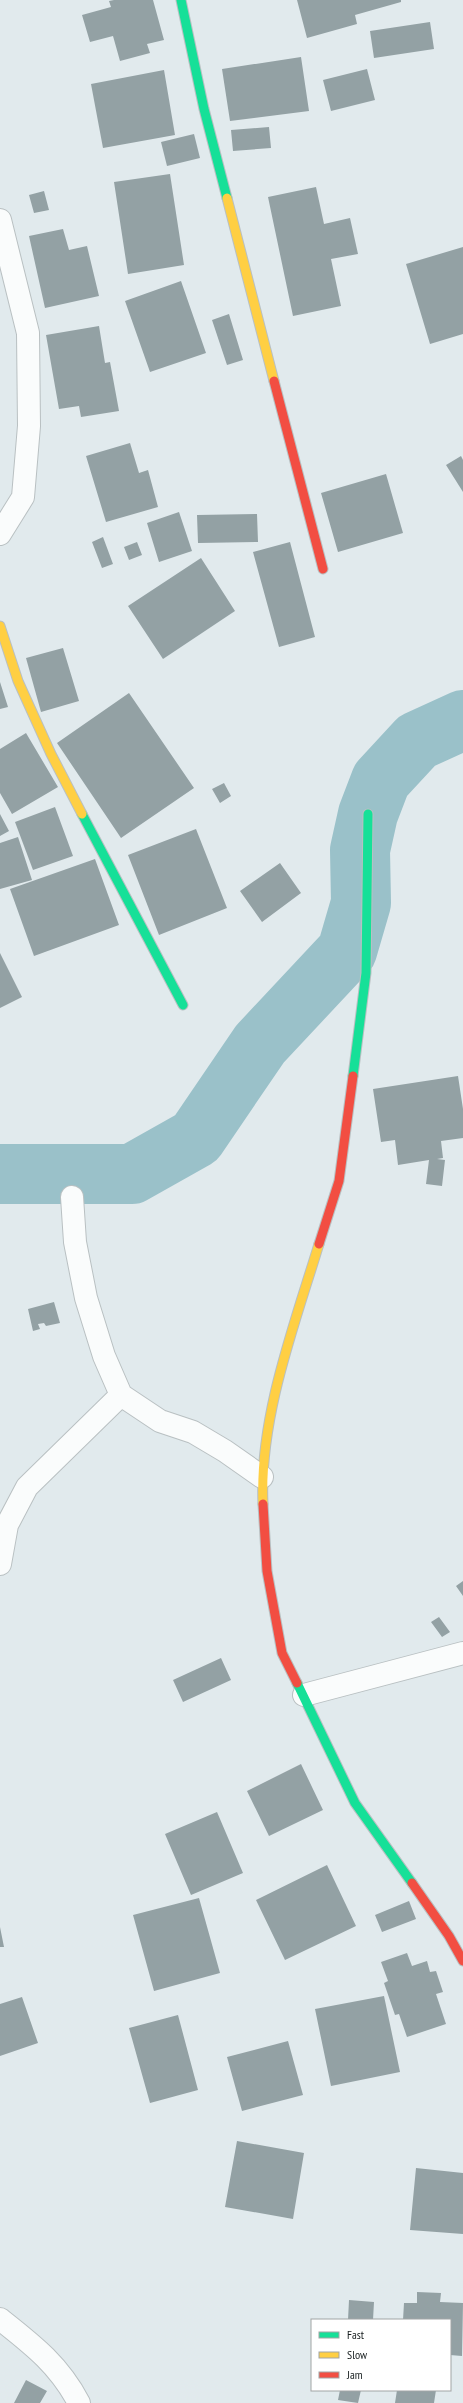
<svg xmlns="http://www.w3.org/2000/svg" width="463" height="2403" viewBox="0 0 463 2403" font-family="'PT Sans Narrow',sans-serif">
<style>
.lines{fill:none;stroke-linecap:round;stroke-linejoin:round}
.river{stroke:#9ac1c9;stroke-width:60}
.building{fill:#93a1a4}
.street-casing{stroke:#b9c0c2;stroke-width:24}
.fast-casing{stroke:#b9c0c2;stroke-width:11}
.slow-casing{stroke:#b9c0c2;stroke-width:11}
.jam-casing{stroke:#b9c0c2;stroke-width:11}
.street{stroke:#fafcfc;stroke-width:22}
.fast{stroke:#16e098;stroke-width:9}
.slow{stroke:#ffcf43;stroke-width:9}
.jam{stroke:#f24e42;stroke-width:9}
</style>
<rect width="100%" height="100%" fill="#e1eaed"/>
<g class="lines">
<path class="river" d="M0 1174H132L196 1138 260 1044 347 951 361 903 360 850 368 814 381 780 417 741 463 720"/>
</g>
<path class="building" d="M114 0H153L164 40 147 44 150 53 120 61 113 36 90 42 82 15 111 7 109 1Z
M297 0H401V2L355 15 357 24 307 38Z
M430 22 434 49 374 58 370 31Z
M301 57 309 111 230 121 222 69Z
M367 69 375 100 331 111 323 80Z
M164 70 175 135 103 148 91 84Z
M269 127 271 148 233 151 231 130Z
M194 134 200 158 167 166 161 142Z
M170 174 184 265 128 274 114 182Z
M316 187 324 224 350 218 358 254 331 259 341 306 293 316 268 197Z
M44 191 49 210 34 213 29 195Z
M63 229 69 250 87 246 99 296 45 308 29 236Z
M463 247V334L430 344 406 264Z
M181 281 206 353 150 372 125 301Z
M229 314 243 360 227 365 212 320Z
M99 326 105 363 110 362 119 411 81 417 79 406 59 409 46 335Z
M130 443 139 473 148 470 158 507 106 522 86 456Z
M461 456 463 460V492L446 465Z
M386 474 403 533 338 552 321 493Z
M179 512 192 551 159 562 147 523Z
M257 514 258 542 198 543 197 515Z
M103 537 113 564 102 568 92 542Z
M137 542 142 555 129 560 124 547Z
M290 542 315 637 279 647 253 552Z
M201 558 235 611 163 659 128 606Z
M63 648 79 701 41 712 26 658Z
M0 682 8 707 0 709Z
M129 693 194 788 121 838 57 743Z
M26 733 58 787 12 814 0 793V749Z
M224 783 231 796 220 803 212 789Z
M55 807 73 856 33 870 15 822Z
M0 814 9 831 0 836Z
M196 829 227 908 159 935 128 855Z
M18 837 32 880 0 889V843Z
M95 859 119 925 34 956 10 889Z
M280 863 301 893 262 922 240 891Z
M0 953 22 997 0 1008Z
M458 1076 463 1109V1138L441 1141 443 1158 437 1159 445 1160 442 1186 426 1184 429 1160 398 1165 395 1140 381 1142 373 1089Z
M54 1302 60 1323 46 1326 44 1323 38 1324 40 1329 33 1331 28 1309Z
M463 1581V1596L456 1586Z
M439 1617 450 1632 442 1637 431 1622Z
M221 1658 231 1680 183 1702 173 1680Z
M301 1764 323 1810 269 1836 247 1791Z
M217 1812 243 1873 191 1895 165 1834Z
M327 1865 356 1926 285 1960 256 1900Z
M199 1898 220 1973 154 1991 133 1915Z
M409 1901 416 1919 382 1932 375 1915Z
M0 1927 4 1947H0Z
M407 1953 412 1966 427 1961 430 1972 436 1971 443 1992 436 1994 446 2024 407 2037 399 2014 395 2015 384 1983 388 1981 381 1962Z
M384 1996 400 2072 331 2086 315 2009Z
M22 1997 38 2043 0 2056V2004Z
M178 2015 198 2090 150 2103 129 2028Z
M288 2041 303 2095 242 2111 227 2057Z
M237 2141 304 2153 293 2219 225 2207Z
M416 2168 463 2173V2234L410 2230Z
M417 2292 441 2293 440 2302 463 2303 462 2356 450 2355V2320H403L404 2303H417Z
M349 2300 374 2302 373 2320H348Z
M26 2380 47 2391 40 2403H14Z
M340 2390H361L358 2403 338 2400Z
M397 2390H436L434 2403H395Z"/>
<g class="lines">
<g class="street-casing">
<path id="street" d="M0 220 28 333 29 426 23 497 0 534
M72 1197 75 1242 86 1298 104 1356 121 1395 160 1421 193 1432 225 1451 262 1477
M0 1564 7 1525 27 1487 121 1395
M304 1695 463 1653
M0 2319C33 2345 59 2365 79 2403"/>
</g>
<g class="fast-casing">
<path id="fast" d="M181 0 204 109 227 198
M82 814 183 1005
M353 1076 366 973 368 814
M297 1683 355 1803 412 1883"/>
</g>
<g class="slow-casing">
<path id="slow" d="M227 198 274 381
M0 626 18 681 51 754 82 814
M263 1504C259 1418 294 1326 319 1244"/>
</g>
<g class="jam-casing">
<path id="jam" d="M274 381 323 569
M319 1244 339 1181 353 1076
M263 1504 267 1571 282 1653 297 1683
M412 1883 449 1936 463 1961"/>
</g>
<use href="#street" class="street"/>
<use href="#fast" class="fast"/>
<use href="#slow" class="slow"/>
<use href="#jam" class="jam"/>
</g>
<rect x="311" y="2319" width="140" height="72" fill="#ffffff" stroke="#a2a5a5"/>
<rect x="319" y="2332" width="20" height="6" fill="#16e098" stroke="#a2a5a5"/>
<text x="347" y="2339" font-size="12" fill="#171e1f">Fast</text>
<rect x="319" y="2352" width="20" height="6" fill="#ffcf43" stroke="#a2a5a5"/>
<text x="347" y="2359" font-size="12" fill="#171e1f">Slow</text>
<rect x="319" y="2372" width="20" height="6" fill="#f24e42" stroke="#a2a5a5"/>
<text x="347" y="2379" font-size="12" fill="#171e1f">Jam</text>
</svg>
